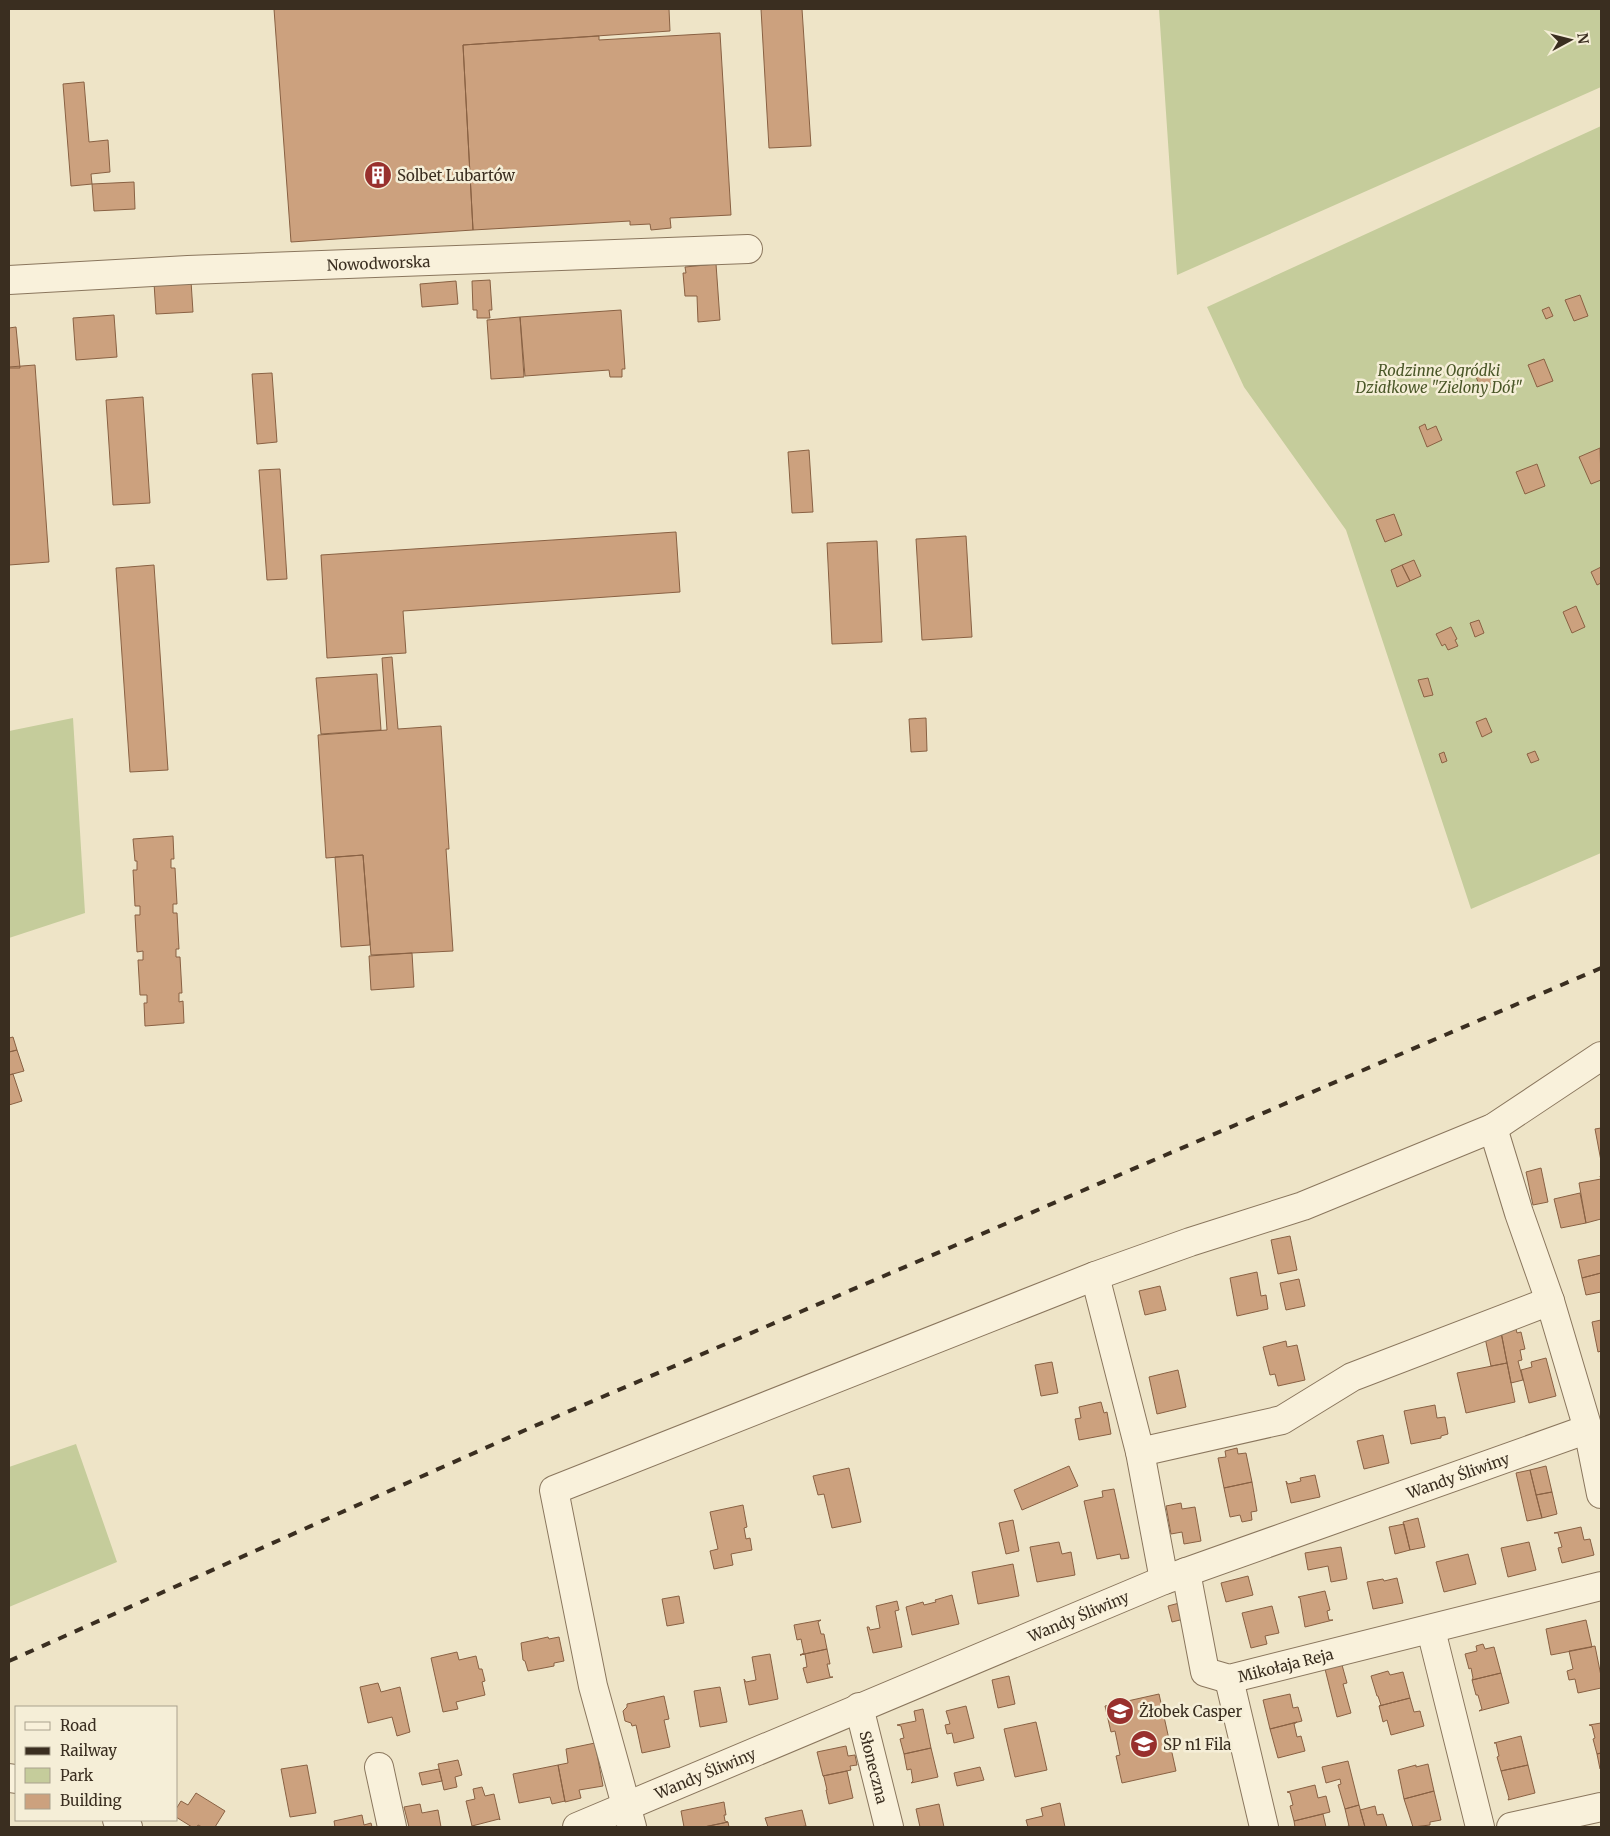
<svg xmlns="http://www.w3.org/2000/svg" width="1610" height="1836" viewBox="0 0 1610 1836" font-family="Merriweather,serif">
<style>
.green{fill:#c5cc9b}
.building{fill:#cca17e;stroke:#896143}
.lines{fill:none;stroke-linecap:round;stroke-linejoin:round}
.minor-casing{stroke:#8a765d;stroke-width:30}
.minor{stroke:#f9f1db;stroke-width:28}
.rail{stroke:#3a2e20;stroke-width:4;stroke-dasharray:9 9;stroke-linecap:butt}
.labels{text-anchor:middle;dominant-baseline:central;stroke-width:5;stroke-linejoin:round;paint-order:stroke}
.poi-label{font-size:15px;fill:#3a2e20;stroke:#f5eed7;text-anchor:start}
.street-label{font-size:15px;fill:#3a2e20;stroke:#f5eed7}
.park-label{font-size:15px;font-style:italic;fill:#495627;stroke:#f5eed7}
</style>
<rect width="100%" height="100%" fill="#eee4c7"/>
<path class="green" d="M1159 9H1601V87L1177 275Z
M1601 126V853L1471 909 1346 530 1244 387 1207 307Z
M73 718 85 913 9 938V731Z
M76 1444 117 1562 9 1607V1467Z"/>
<path class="building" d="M274 9H669L670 31 463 45 473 230 291 242Z
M761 9H802L811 146 769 148Z
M720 33 731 215 670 218 671 228 651 230 650 224 630 225V221L473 230 463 45 599 36V40Z
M84 82 89 142 108 140 110 172 91 174 92 184 71 186 63 84Z
M134 182 135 209 94 211 92 184Z
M716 264 720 320 698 322 697 296H685L683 273H686L685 267Z
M490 280 492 310H489L490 318H477V310H473L472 281Z
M191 281 193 312 156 314 154 283Z
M456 281 458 304 422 307 420 284Z
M1580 295 1588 316 1574 321 1565 300Z
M1549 307 1553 316 1546 319 1542 310Z
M621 310 625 369H622V377H610L609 370 525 376 520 317Z
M114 315 117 357 76 360 73 318Z
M520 317 524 377 491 379 487 320Z
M16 327 20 368H9V328Z
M1544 359 1553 381 1537 387 1528 365Z
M35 365 49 562 9 565V367Z
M1493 367 1499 384 1481 390 1475 374Z
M272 373 277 442 257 444 252 374Z
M143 397 150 503 113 505 106 400Z
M1425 424 1427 430 1436 426 1442 440 1427 447 1419 427Z
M1600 448 1601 480 1591 484 1579 457Z
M809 450 813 512 792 513 788 452Z
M1537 464 1545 486 1525 494 1516 472Z
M280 469 287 579 267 580 259 470Z
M1394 514 1402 535 1385 542 1376 520Z
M676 532 680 592 403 611 406 653 327 658 321 555Z
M966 536 972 637 922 640 916 539Z
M877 541 882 642 832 644 827 543Z
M1414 560 1421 576 1410 581 1402 565Z
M154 565 168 770 130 772 116 568Z
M1402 565 1410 581 1397 587 1391 570Z
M1601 567V583L1597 585 1591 572Z
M1576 606 1585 627 1572 633 1563 612Z
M1479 620 1484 633 1475 637 1470 623Z
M1451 627 1457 639 1455 640 1458 646 1448 650 1445 644 1442 646 1436 634Z
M392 657 398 729 441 726 449 849H446L453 951 371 955 363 855 326 858 318 735 387 730 382 658Z
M377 674 381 730 321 734 316 678Z
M1428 678 1433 695 1424 697 1418 680Z
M926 718 927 751 911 752 909 719Z
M1486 718 1492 732 1482 737 1476 722Z
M1535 751 1539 760 1531 763 1527 754Z
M1444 752 1447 761 1442 763 1439 754Z
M173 836 174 859H171V868H175L177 904H173V913H177L179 949H176V957H180L182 993H179V1002L183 1001 184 1023 145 1026 144 1003H147V995H140L138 960H143V951L137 952 135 915H140V906H135L133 870H137V861H135L133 839Z
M363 855 370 945 341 947 335 857Z
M412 953 414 987 371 990 369 956Z
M13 1037 17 1050 9 1052V1038Z
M17 1050 24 1071 9 1075V1052Z
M13 1074 22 1101 9 1105V1075Z
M1601 1128V1161L1595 1129Z
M1541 1168 1548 1202 1533 1205 1526 1172Z
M1600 1176H1601V1219L1586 1223 1579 1183 1601 1179Z
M1580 1193 1586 1223 1561 1228 1554 1199Z
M1290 1236 1297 1270 1278 1274 1271 1240Z
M1601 1255V1273L1582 1278 1578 1260Z
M1257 1272 1261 1296 1266 1295 1268 1309 1237 1316 1230 1278Z
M1601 1273V1292L1586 1295 1582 1278Z
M1299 1279 1305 1306 1286 1310 1280 1283Z
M1160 1286 1166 1310 1145 1315 1139 1291Z
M1601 1320V1351L1598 1352 1592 1322Z
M1514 1321 1517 1333 1521 1332 1525 1349 1520 1350 1522 1360 1518 1361 1523 1380 1511 1383 1500 1327Z
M1500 1327 1507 1363 1491 1366 1484 1333Z
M1286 1341 1287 1347 1297 1345 1305 1380 1278 1386 1275 1374 1270 1375 1263 1347Z
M1546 1358 1556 1396 1529 1403 1521 1370 1532 1367 1531 1362Z
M1052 1362 1058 1393 1041 1396 1035 1365Z
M1507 1363 1515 1402 1466 1413 1457 1373Z
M1178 1370 1186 1407 1157 1414 1149 1377Z
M1101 1402 1104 1413 1107 1412 1111 1434 1079 1440 1075 1419 1081 1418 1079 1407Z
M1435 1405 1437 1418 1445 1417 1448 1434 1441 1436V1438L1411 1444 1404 1411Z
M1383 1435 1389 1463 1364 1469 1357 1441Z
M1237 1448 1238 1454 1246 1453 1252 1482 1224 1488 1218 1458 1226 1457 1225 1451Z
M1069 1466 1078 1486 1022 1510 1014 1490Z
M1546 1466 1552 1492 1536 1495 1530 1470Z
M849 1468 861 1522 832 1528 824 1494 818 1495 813 1476Z
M1530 1470 1542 1518 1527 1521 1516 1473Z
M1315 1475 1320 1497 1291 1503 1286 1481 1288 1484 1301 1481 1300 1478Z
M1252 1482 1257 1511 1251 1512 1252 1520 1242 1522 1240 1515 1230 1517 1224 1488Z
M1114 1489 1129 1558 1121 1559 1120 1554 1097 1559 1084 1501 1103 1497 1102 1491Z
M1552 1492 1557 1514 1542 1518 1536 1495Z
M1181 1503 1182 1509 1195 1507 1201 1541 1184 1544 1182 1532 1171 1534 1166 1506Z
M743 1505 747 1527 744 1528 746 1539 750 1538 752 1550 731 1554 733 1565 714 1569 710 1551 718 1549 710 1512Z
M1418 1518 1425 1547 1410 1550 1403 1522Z
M1013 1520 1019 1551 1006 1554 999 1523Z
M1404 1524 1410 1550 1395 1554 1389 1527Z
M1581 1527 1584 1540 1590 1539 1594 1555 1562 1563 1558 1548 1562 1547 1558 1533H1554Z
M1059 1542 1062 1554 1071 1552 1075 1575 1037 1582 1030 1547Z
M1529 1542 1536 1570 1508 1577 1501 1548Z
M1341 1547 1347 1579 1331 1582 1328 1566 1308 1570 1305 1553Z
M1468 1554 1476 1584 1444 1592 1436 1562Z
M1013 1564 1019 1596 978 1604 972 1572Z
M1248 1576 1253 1595 1226 1602 1221 1583Z
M1397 1578 1403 1603 1373 1609 1367 1582 1383 1579 1384 1581Z
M1325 1591 1330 1610 1327 1611 1329 1620H1333L1305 1627 1300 1598 1298 1597Z
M952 1595 959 1624 912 1635 906 1607 923 1602 924 1605 936 1602 935 1600Z
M679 1596 684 1623 667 1626 662 1599Z
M897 1601 899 1610 895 1611 902 1647 873 1653 867 1627H869L870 1630 880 1628 876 1606Z
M1183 1602 1188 1618 1172 1622 1168 1606Z
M1272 1606 1279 1633 1265 1636 1267 1644 1251 1648 1242 1613Z
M821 1620 818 1622 821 1634H824L827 1649 800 1655 804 1653 801 1639 797 1640 794 1625Z
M1586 1620 1592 1647 1551 1655 1546 1629Z
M548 1637 549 1639 559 1637 564 1661 554 1663V1666L528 1671 525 1661 523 1660 521 1643Z
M1483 1644 1485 1649 1494 1647 1501 1673 1472 1680 1473 1678 1471 1668 1469 1669 1465 1654 1477 1651 1476 1646Z
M1595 1646 1601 1676V1688L1578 1693 1575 1679 1569 1680 1567 1671 1573 1669 1569 1651Z
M827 1649 830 1664H827L830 1677H833L807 1683 803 1668 807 1667 805 1654 800 1655Z
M457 1652 459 1660 476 1656 479 1669H482L485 1681 482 1682 485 1695 456 1702 458 1709 443 1712 431 1658Z
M770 1654 778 1699 749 1705 744 1679 746 1682 756 1680 752 1657Z
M1342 1665 1347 1683 1343 1684 1351 1713 1337 1717 1325 1669Z
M1388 1671 1390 1675 1403 1672 1410 1698 1379 1706 1381 1705 1378 1696H1377L1371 1676Z
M1501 1673 1509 1703 1479 1711 1482 1709 1478 1695H1476L1472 1680Z
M1009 1676 1015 1704 998 1708 992 1680Z
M378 1683 381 1692 400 1687 410 1732 397 1736 392 1717 368 1723 360 1687Z
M720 1687 727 1722 700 1727 694 1691Z
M1159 1694 1176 1771 1122 1783 1116 1756 1120 1755 1115 1731 1111 1732 1105 1706Z
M1290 1694 1293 1708 1298 1707 1302 1721 1270 1729 1263 1700Z
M664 1696 669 1719 664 1720 670 1747 642 1753 636 1725 632 1726 631 1723 625 1721 623 1711 627 1707V1704Z
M1410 1698 1414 1712 1420 1711 1424 1726 1391 1735 1387 1720 1383 1722 1379 1706Z
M966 1706 974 1738 954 1743 952 1733 947 1734 945 1725 950 1724 946 1711Z
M923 1709 931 1748 904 1754 900 1739 904 1738 901 1726 897 1725 916 1721 914 1711Z
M1036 1722 1047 1770 1015 1777 1004 1729Z
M1297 1722 1294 1724 1297 1737 1301 1736 1305 1751 1278 1758 1270 1729Z
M1601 1723V1753L1597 1754 1593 1739 1595 1738 1592 1726 1589 1725Z
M1521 1736 1528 1765 1501 1771 1497 1757 1499 1756 1496 1743H1494Z
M595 1743 603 1786 579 1790 581 1798 565 1802 558 1765 568 1763 566 1749Z
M846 1746 848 1756 855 1755 857 1765 850 1766 851 1770 823 1776 817 1752Z
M931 1748 938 1777 911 1783 913 1781 911 1769 907 1770 904 1754Z
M1601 1753V1769H1600L1597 1754Z
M458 1760 462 1775 455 1777 457 1787 444 1790 438 1764Z
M1348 1761 1359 1805 1345 1809 1338 1785 1341 1784 1340 1779 1326 1783 1322 1767Z
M1428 1764 1434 1791 1404 1799 1398 1770 1416 1765V1767Z
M307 1765 316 1813 290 1817 281 1769Z
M558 1765 565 1801 552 1804 550 1797 519 1803 513 1774Z
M1528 1765 1535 1793 1508 1800 1509 1798 1501 1771Z
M980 1767 984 1780 957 1786 954 1773Z
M439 1769 442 1781 422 1785 419 1773Z
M847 1771 853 1798 829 1804 826 1790H827L824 1777 823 1776Z
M1315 1785 1318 1798 1326 1796 1330 1812 1294 1821 1290 1806 1293 1805 1290 1793 1287 1792Z
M482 1787 485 1796 494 1794 500 1820 499 1819 472 1826 466 1801 475 1799 473 1789Z
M1434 1791 1441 1820 1430 1822V1825L1413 1827 1404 1799Z
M196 1793 225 1811 215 1827H202L198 1825 197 1827H192L176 1817V1809L181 1801 188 1805Z
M724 1802 726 1815H724L725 1821 728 1822 704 1827H684L681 1811Z
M1060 1803 1065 1827H1028L1026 1820 1043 1816 1041 1808Z
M420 1804 422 1813 438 1810 441 1827H409L404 1807Z
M939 1804 944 1827H920L916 1809Z
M1359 1805 1365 1827H1345L1349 1826 1345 1809Z
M1375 1806 1377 1815 1383 1814 1387 1827H1365L1360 1810Z
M802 1810 806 1826 799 1827H768L765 1818Z
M1323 1814 1326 1827H1295L1294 1821Z
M362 1815 364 1825 371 1823 372 1827H335L334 1821Z
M728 1822 729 1827H704Z"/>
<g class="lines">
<g class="minor-casing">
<g id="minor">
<path id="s1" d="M9 280 188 270 748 249"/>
<path d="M1493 1128 1519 1213 1550 1301 1588 1429 1601 1494"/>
<path d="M1095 1276 1140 1452 1164 1580"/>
<path d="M1140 1452 1282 1420 1352 1377 1550 1301"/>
<path id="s2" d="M1186 1572 1205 1672 1229 1679 1601 1586"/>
<path d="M1431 1630 1480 1827"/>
<path d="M1229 1679 1264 1827"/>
<path id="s3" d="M859 1707 889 1827"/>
<path d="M379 1767 392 1827"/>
<path d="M9 1778 16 1779"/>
<path d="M117 1820 128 1827"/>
<path id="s4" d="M577 1827 1164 1580 1588 1429"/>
<path d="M632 1827 593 1686 554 1490 1095 1276 1190 1242 1303 1206 1493 1128 1601 1056"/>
<path d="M1511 1827 1601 1807"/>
</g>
</g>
<use href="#minor" class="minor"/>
<path class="rail" d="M9 1661 530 1428 1601 968"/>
</g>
<defs>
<g id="building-disc" transform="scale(1.4375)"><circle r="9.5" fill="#98302d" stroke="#f5eed7"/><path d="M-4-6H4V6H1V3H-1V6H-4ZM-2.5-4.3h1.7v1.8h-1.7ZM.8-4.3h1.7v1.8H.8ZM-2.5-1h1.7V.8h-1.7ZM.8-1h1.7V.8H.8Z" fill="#fff"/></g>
<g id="school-disc" transform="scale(1.4375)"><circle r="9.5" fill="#98302d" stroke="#f5eed7"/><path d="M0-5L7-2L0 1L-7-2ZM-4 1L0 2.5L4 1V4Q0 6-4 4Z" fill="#fff"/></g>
</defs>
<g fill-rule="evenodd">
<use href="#building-disc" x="378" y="175"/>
<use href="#school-disc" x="1120" y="1711"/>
<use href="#school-disc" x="1144" y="1744"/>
</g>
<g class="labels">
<g class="poi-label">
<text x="397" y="175">Solbet Lubartów</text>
<text x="1139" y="1711">Żłobek Casper</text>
<text x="1163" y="1744">SP n1 Fila</text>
</g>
<g class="street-label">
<text stroke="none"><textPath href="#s1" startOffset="370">Nowodworska</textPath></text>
<text stroke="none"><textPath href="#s4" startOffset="949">Wandy Śliwiny</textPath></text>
<text stroke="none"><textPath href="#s4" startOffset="544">Wandy Śliwiny</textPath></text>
<text stroke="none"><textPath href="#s2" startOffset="185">Mikołaja Reja</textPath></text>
<text stroke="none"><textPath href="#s3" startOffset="62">Słoneczna</textPath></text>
<text stroke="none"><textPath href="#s4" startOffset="139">Wandy Śliwiny</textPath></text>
</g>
<g class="park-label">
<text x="1439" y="370">Rodzinne Ogródki<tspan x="1439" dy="17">Działkowe "Zielony Dół"</tspan></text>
</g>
</g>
<rect width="1610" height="1836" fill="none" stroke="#3a2e20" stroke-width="20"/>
<rect x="15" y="1706" width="162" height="115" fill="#f5eed7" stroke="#aaa18e"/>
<rect x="25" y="1722" width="25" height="8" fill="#f9f1db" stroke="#aaa18e"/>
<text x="60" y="1731" font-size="15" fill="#3a2e20">Road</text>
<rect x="25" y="1747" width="25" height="8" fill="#3a2e20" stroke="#aaa18e"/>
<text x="60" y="1756" font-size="15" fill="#3a2e20">Railway</text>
<rect x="25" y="1768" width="25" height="15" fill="#c5cc9b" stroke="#aaa18e"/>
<text x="60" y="1781" font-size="15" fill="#3a2e20">Park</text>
<rect x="25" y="1794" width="25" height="15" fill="#cca17e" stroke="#aaa18e"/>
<text x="60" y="1806" font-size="15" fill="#3a2e20">Building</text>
<g transform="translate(1570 40) rotate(83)" stroke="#f5eed7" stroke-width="4" paint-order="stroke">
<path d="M0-4L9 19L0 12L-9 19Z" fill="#3a2e20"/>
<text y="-8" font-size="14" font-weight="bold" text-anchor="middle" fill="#3a2e20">N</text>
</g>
</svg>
